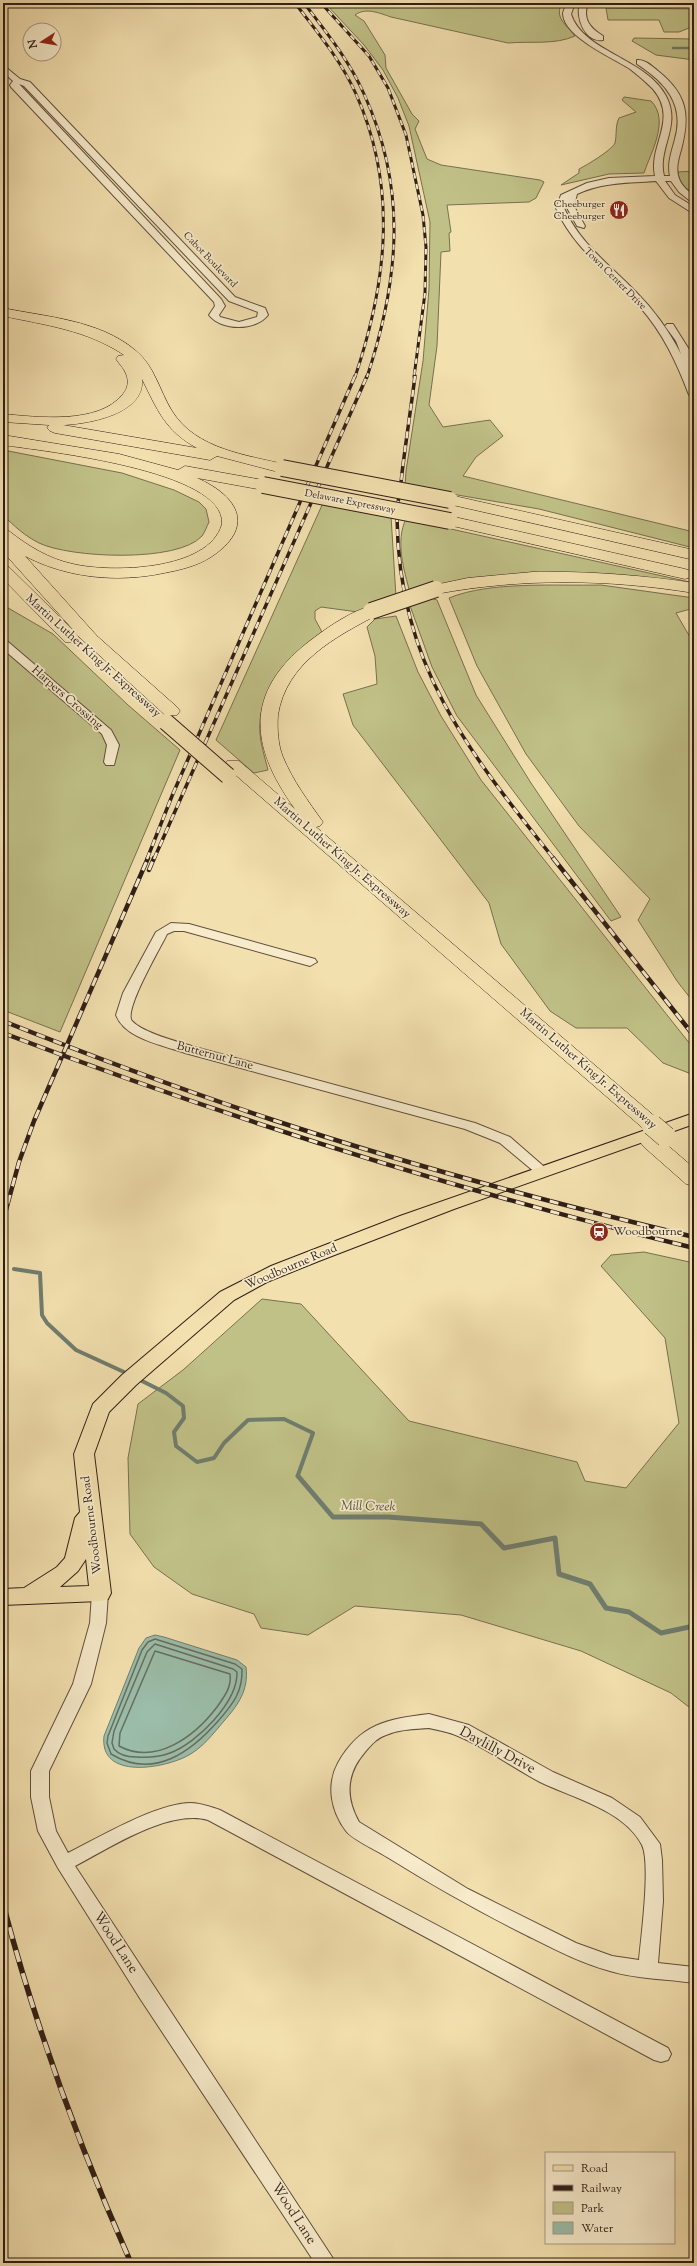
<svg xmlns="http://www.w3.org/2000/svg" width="697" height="2266" viewBox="0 0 697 2266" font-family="'Sorts Mill Goudy',serif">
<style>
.green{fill:#c0c187;stroke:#78704f}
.water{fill:#9bbda9;stroke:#707d6f}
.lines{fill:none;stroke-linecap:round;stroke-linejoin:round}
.shore{stroke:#656e60;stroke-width:1.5}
.stream-far2{stroke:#707d6f;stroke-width:2.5}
.stream-far1{stroke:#707d6f;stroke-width:4}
.stream{stroke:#707d6f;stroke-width:5}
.minor-casing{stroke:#604e3d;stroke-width:2}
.major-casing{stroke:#2f1e17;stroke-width:2}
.highway-casing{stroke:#2f1e17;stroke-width:1}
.minor{fill:#f7ebcb;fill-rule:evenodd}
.major{fill:#f3e0af;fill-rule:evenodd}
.highway{fill:#f3e0af;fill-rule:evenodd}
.rail-far3-casing{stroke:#2f1e17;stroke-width:3}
.rail-far2-casing{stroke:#2f1e17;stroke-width:3.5}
.rail-far1-casing{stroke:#2f1e17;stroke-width:4.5}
.rail-casing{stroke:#2f1e17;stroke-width:5.5}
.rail-far3{stroke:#f7ebcb;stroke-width:2;stroke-dasharray:5.5;stroke-linecap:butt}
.rail-far2{stroke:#f7ebcb;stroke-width:2.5;stroke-dasharray:7;stroke-linecap:butt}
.rail-far1{stroke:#f7ebcb;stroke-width:3;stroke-dasharray:9;stroke-linecap:butt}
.rail{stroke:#f7ebcb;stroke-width:4;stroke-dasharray:12;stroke-linecap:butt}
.highway-bridge-far1-casing{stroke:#2f1e17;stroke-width:18;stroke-linecap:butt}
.highway-bridge-casing{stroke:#2f1e17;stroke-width:22;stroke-linecap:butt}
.highway-bridge-far1{stroke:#f3e0af;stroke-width:16}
.highway-bridge{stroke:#f3e0af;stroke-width:21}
.labels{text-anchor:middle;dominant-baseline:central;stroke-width:3.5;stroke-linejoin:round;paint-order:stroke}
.far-poi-label{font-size:10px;fill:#2f1e17;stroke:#f7ebcb;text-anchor:end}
.far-street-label{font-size:10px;fill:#2f1e17;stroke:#f7ebcb}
.street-label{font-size:12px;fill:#2f1e17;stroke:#f7ebcb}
.poi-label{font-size:12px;fill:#2f1e17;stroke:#f7ebcb;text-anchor:start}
.water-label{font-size:13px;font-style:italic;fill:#4f4e43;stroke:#f7ebcb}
.near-street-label{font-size:14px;fill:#2f1e17;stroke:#f7ebcb}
</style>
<rect width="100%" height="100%" fill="#f3e0af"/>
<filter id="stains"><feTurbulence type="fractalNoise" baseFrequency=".005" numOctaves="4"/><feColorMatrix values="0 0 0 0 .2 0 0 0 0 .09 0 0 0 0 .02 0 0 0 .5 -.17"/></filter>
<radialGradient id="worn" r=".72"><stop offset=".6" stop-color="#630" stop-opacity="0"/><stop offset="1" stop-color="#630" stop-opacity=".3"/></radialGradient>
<path class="green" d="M325 3H562C554 18 566 24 575 36 555 45 531 41 508 43L391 17C379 13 366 7 355 15L364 21 385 55 386 68 412 114 419 121 415 129 427 159 441 165 540 180 544 182 536 198 529 202 447 205 451 232 449 233 450 251 441 252 437 346 429 405 443 427 490 420 503 436 476 457 463 476 694 532V548L539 509 405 486 406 471 423 361 429 289 430 222 409 126 398 98 383 70 364 45Z
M606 8 694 9V26L679 32H664L659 20H608Z
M634 38 694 39V60L656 55 632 41Z
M624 97 651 101C670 120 651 152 644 173L609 174 561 185 579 173V169C587 165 612 150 615 143 617 134 615 126 619 118L636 112 622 100Z
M694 171V190H687L678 178V172Z
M3 450 122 473 174 490 199 502 206 509 209 522C207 526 205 532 202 536 178 563 70 558 39 543 25 536 14 526 3 515Z
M323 503 391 516 396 597 358 612 321 607 315 611V619L322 632C290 655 256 691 260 734 261 746 265 758 268 770L254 773 216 740Z
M406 519 694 583V586L599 574 410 593C404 570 395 541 406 519Z
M601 585 694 598V608L676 613 694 644V1003L677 981 638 920 650 899 579 826 526 754 477 666 449 598C490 581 557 586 601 585Z
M431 598 437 600 476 695 531 783 621 917 611 921 457 716 432 667 409 603Z
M3 605 53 634 128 705 180 750 60 1032 3 1010Z
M396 616 418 672 441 716 481 780 694 1049V1075L663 1063 627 1028H576L550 1011 501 944 489 903 353 725 343 694 377 684 375 656 367 627 375 619Z
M644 1252 694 1263V1711L671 1693 581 1651 461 1615 355 1606 308 1635 261 1628 254 1614 192 1594 154 1567 130 1534 128 1458 138 1404 183 1370 262 1299 301 1304 409 1421 577 1462 585 1481 626 1488 679 1423 665 1338 601 1266 611 1255Z"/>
<path class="water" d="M155 1635 164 1637 237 1660 246 1667C249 1690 238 1705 224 1721 213 1734 203 1747 189 1755 164 1769 99 1780 104 1736L139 1648 146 1638Z"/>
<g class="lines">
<path class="shore" d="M155 1639 235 1664 242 1669C243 1691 233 1704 219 1720 191 1752 154 1780 111 1754L107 1743 108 1736 142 1650 148 1642Z
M155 1644 233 1669 237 1672C238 1702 197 1743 170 1753 159 1757 148 1758 136 1757 128 1757 120 1756 114 1749L112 1743 114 1731 147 1652Z
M155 1651 230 1674C232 1687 224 1697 217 1707 195 1736 156 1766 119 1746L120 1733Z"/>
<path class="stream-far2" d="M673 48H694"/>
<path class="stream-far1" d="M14 1269 40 1273 42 1315 47 1323 76 1350 124 1372
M142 1381 166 1393 183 1406 184 1418 174 1432 176 1446 197 1462 214 1458 224 1443 248 1420 284 1419 313 1433 298 1475 299 1477"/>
<path class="stream" d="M298 1476 333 1517H388L481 1524 504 1548 555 1538 559 1574 590 1584 606 1608 629 1612 661 1633 694 1626"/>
<g class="minor-casing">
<path id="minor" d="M567 3H575L571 14C583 52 646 58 666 96 682 126 657 148 664 176H670C667 163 672 151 675 139 685 104 665 82 637 64V60C645 59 653 67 658 71 688 95 690 116 681 150 678 160 675 171 680 181 683 187 689 192 694 196V204L679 192 671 181H665L675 195 694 207V214L669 198 656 181C628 183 603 182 577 194L574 206 585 226 584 228 577 226 566 206 567 202 564 208C580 244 610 265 636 292 654 310 669 331 681 354L676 341 665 326 667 324H673L690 351 691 362 689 370 694 382V398L689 395C677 363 663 333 640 307 611 273 574 250 556 208L561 195 587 183 609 178 655 176C648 145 679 120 653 89 646 82 638 75 630 69 613 58 564 37 563 14 563 11 566 6 567 3Z
M580 3H588C582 19 590 28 603 36V40C585 43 575 17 580 3Z
M3 65 20 79 30 82 235 297 265 308 268 315C256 331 221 331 209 315L215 306 214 302 11 87 10 85 13 81 3 72ZM19 84 24 86 229 301 258 312 257 317 239 322 220 317 219 315 225 306 221 299Z
M3 640 7 641 111 730 119 745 114 765H106L104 762 107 745 102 734 3 649Z
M171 923 189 924 315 959 317 962 310 966 184 931H174L167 934C161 947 123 1011 132 1021 143 1033 179 1042 195 1047L475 1123 510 1137 549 1171 547 1174H537L500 1143 465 1129 185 1053C163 1045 125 1039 116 1015L123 993 156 932Z
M100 1587 106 1589 108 1593 106 1623 91 1684 49 1771V1797L56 1831 68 1853C100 1837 155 1804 190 1803 201 1803 211 1807 220 1810L668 2048 671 2054 668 2060 661 2062 654 2060 208 1820C168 1809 110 1848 75 1866L336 2263H315L141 2000 58 1868 38 1831 31 1797V1771L73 1684 90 1623 92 1593 94 1589Z
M429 1714 469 1725 553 1772 612 1798 640 1817 660 1844 662 1860 663 1901 658 1963 694 1967V1983C667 1979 636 1979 610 1971 580 1963 552 1948 524 1934 476 1910 432 1885 387 1857 376 1850 353 1840 346 1831 331 1811 326 1785 338 1763 360 1724 387 1719 429 1714ZM429 1728C438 1730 449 1732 458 1736 487 1748 513 1768 540 1782 573 1798 624 1810 642 1845 651 1863 641 1938 639 1960L612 1956 576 1943 468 1889 359 1822C345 1797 346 1774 365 1752 372 1744 377 1738 386 1735 400 1729 415 1729 429 1728Z"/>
</g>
<g class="major-casing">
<path id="major" d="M694 1113V1124L454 1209 319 1261 267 1282 234 1300 136 1385 109 1412 94 1454 111 1593 108 1599 100 1601 3 1605V1589L24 1588 57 1567 65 1558 75 1518 80 1512 74 1454 93 1404 122 1375 220 1292 271 1266 400 1216ZM86 1559 89 1586 60 1587 78 1571Z"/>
</g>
<g class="highway-casing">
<path id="highway" d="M3 308C47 317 99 320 135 350 155 366 159 390 172 411 196 450 248 455 287 465L290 468 287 471 282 473 217 456 210 460 55 433 50 431 47 428 49 425 3 422V414C37 417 99 425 123 394 128 388 129 381 126 374 124 368 119 364 116 359L118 356 124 355C87 330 45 325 3 316ZM142 379C157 409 165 431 197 448L63 425C88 424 146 414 142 379Z
M3 435 119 454 178 470 185 466 263 480 268 482 271 485 268 488 263 490 197 478C240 497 255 528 211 557 197 566 180 570 164 573 117 583 67 578 25 556L97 636 177 707 180 711 177 715H165L77 635 79 638 77 642H65L3 579V565L9 567 77 634 3 552V529L9 531C28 546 49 559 73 564 111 573 209 571 222 524 226 470 43 451 3 445Z
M450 495 694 550V560L444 503 442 500 444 497Z
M450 516 685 569 691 571 693 574 691 577 685 579 444 524 442 521 444 518Z
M533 572C587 571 640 575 694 583V593C607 579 523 578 436 594L430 592 428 589 430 586 468 578Z
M371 606 377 607 379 611 377 615C335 637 286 663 278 715 277 728 278 745 283 757 293 781 308 801 323 822L320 826 316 827 659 1120 662 1125 659 1130 652 1131 645 1130 224 765 227 761H239L295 809C247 743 245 688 315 637 331 625 352 611 371 606Z
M651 1135 658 1137 694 1168V1186L686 1184 644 1147 640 1142 644 1137Z"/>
</g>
<use href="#minor" class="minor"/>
<use href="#major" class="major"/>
<use href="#highway" class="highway"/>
<g class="rail-far3-casing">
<path id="rail-far3" d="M295 3C317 32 341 60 356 94 398 188 387 282 355 377
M304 3C326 32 349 60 364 94 408 190 399 280 367 377
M321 3 369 56 388 88 406 135 423 215 426 247 425 293 414 377"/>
</g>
<g class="rail-far2-casing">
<path id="rail-far2" d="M415 376C411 408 406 440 402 473 401 487 397 503 397 518 399 665 467 750 554 859
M147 859 172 796 355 376
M154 859 367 376"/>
</g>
<g class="rail-far1-casing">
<path id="rail-far1" d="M553 858 694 1036
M149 870 154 858
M3 1021C91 1056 180 1089 270 1119 409 1165 551 1203 694 1237
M3 1033C230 1119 458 1191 694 1248
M3 1221 19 1162 34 1121 148 858"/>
</g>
<g class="rail-casing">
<path id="rail" d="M3 1904C36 2028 79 2146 131 2263"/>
</g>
<use href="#rail-far3" class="rail-far3"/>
<use href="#rail-far2" class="rail-far2"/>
<use href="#rail-far1" class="rail-far1"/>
<use href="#rail" class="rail"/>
<g class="highway-bridge-far1-casing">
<path id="highway-bridge-far1" d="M282 468 450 500
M263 485 450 521
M371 611 436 589
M166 722 228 776"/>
</g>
<g class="highway-bridge-casing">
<path id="highway-bridge" d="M652 1125 666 1137"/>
</g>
<use href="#highway-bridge-far1" class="highway-bridge-far1"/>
<use href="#highway-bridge" class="highway-bridge"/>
</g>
<defs>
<g id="restaurant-disc" transform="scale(1)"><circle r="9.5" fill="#8f2418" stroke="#f7ebcb"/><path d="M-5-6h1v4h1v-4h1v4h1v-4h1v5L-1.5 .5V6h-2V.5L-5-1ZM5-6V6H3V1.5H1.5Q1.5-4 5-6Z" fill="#fff"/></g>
<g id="station-disc" transform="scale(1)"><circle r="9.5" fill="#8f2418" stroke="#f7ebcb"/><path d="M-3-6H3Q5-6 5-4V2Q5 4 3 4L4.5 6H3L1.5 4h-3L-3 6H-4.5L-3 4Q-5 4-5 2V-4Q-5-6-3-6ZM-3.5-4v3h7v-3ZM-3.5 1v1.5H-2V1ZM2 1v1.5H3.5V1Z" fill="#fff"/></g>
</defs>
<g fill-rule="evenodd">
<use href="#restaurant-disc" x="619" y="210"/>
<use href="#station-disc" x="599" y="1232"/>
</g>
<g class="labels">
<g class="far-poi-label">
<text x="605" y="204">Cheeburger<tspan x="605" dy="12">Cheeburger</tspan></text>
</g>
<g class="far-street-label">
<text transform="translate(210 260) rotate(46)">Cabot Boulevard</text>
<text transform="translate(615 279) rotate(45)">Town Center Drive</text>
<text transform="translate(350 502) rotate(11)">Delaware Expressway</text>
</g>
<g class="street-label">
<text transform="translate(93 656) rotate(42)">Martin Luther King Jr. Expressway</text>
<text transform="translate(67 698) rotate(41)">Harpers Crossing</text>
<text transform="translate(342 858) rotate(41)">Martin Luther King Jr. Expressway</text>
<text transform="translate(215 1056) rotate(15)">Butternut Lane</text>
<text transform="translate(588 1069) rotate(41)">Martin Luther King Jr. Expressway</text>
<text transform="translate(291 1267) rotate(-23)">Woodbourne Road</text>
<text transform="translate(92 1525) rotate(-97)">Woodbourne Road</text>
</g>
<g class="poi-label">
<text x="613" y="1232">Woodbourne</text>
</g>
<g class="water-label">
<text transform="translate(368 1507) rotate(1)">Mill Creek</text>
</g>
<g class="near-street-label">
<text transform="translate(497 1751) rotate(28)">Daylilly Drive</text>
<text transform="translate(115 1943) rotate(57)">Wood Lane</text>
<text transform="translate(293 2214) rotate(57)">Wood Lane</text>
</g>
</g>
<rect width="697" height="2266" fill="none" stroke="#f3e0af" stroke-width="16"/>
<rect x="4" y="4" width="689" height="2258" fill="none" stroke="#2f1e17" stroke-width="2"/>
<rect x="8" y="8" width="681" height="2250" fill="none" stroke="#2f1e17"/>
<rect x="545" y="2152" width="130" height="92" fill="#f7ebcb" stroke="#a79983"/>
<rect x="553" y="2165" width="20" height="6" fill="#f3e0af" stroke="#a79983"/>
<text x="581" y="2172" font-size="12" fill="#2f1e17">Road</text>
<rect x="553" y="2185" width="20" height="6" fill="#2f1e17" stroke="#a79983"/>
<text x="581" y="2192" font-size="12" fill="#2f1e17">Railway</text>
<rect x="553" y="2202" width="20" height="12" fill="#c0c187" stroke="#a79983"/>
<text x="581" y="2212" font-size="12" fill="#2f1e17">Park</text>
<rect x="553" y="2222" width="20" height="12" fill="#9bbda9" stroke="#a79983"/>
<text x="581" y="2232" font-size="12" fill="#2f1e17">Water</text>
<g transform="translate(42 42) rotate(258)"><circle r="19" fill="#f7ebcb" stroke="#a79983"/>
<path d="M0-3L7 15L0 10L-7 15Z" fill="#8f2418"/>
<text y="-6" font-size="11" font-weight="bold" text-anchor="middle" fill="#2f1e17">N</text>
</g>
<rect width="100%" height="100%" filter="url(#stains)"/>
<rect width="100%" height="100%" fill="url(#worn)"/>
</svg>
